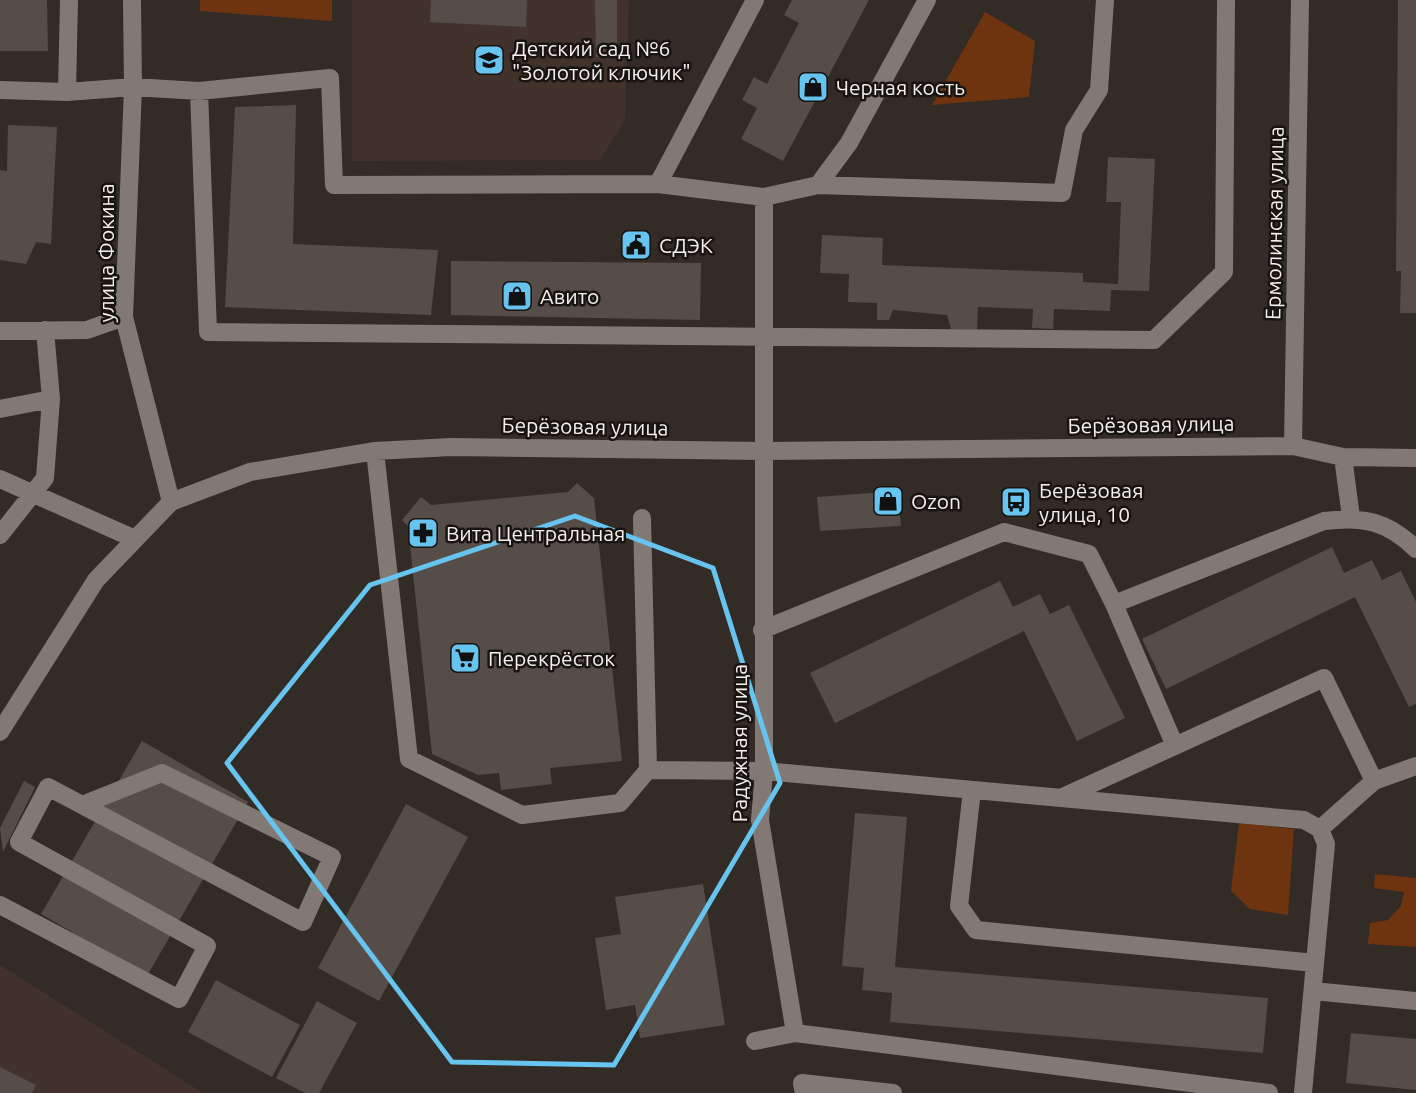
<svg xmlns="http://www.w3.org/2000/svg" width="1416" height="1093" viewBox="0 0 1416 1093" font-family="Ubuntu,sans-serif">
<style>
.built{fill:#41332b}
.green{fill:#6d340f}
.building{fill:#564d48}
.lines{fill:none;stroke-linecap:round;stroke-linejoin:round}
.minor{stroke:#837974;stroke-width:18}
.marked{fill:none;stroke:#66c4ef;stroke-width:5;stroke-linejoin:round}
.labels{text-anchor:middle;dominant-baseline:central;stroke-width:5;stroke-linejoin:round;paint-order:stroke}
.poi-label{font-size:21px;fill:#f5efec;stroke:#181412;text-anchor:start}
.street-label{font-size:21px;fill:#f5efec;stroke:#181412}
</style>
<rect width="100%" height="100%" fill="#332b26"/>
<path class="built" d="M352 0H629L625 120 600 160 352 161Z
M0 965 203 1093H0Z"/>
<path class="green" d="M200 0H332V21L200 11Z
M985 12 1035 41 1029 97 932 105Z
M1239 823 1294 829 1288 915 1250 909 1231 891Z
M1375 874 1416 878V947L1368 944 1370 923 1388 920 1401 906 1404 892 1374 888Z"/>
<path class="building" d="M0 0H47L48 51H0Z
M431 0H527L526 27 430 22Z
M595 0H617V57H596Z
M792 0H869L783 161 741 139 757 108 742 100 754 77 767 84 799 23 784 15Z
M1398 0H1416V313H1400L1401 271H1396Z
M296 105 293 244 438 250 431 315 225 307 235 107Z
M8 125 57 127 51 244 36 242 26 264 0 260V170L7 171Z
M1108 157 1155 159 1149 291 1111 290 1110 311 1054 309 1053 329 1032 328 1033 309 978 307 977 330 951 329 947 315 893 310 889 320H877V303L848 302 849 274 820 273 822 235 883 238 882 265 1083 273V282L1118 284 1121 202H1106Z
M451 261 701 263 700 320 451 315Z
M577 483 594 498 622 761 550 768 552 784 501 790 499 773 478 775 432 754 408 526 402 520 421 497 431 505 568 492Z
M898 491 901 526 820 531 817 497Z
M1332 547 1344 573 1372 560 1382 580 1401 571 1416 602V704L1409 707 1355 597 1166 689 1142 639Z
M1000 581 1013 607 1040 594 1050 614 1069 605 1125 718 1077 741 1024 631 835 723 810 673Z
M142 741 248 802 147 976 41 914Z
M24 781 35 787 3 852 0 828Z
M406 804 468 837 379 1001 318 968Z
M855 813 907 817 895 967 1268 998 1263 1053 890 1022 892 993 862 990 864 968 842 966Z
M703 884 725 1025 640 1038 635 1005 606 1010 595 938 621 934 615 897Z
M216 980 300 1025 272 1077 188 1032Z
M317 1001 357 1023 319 1093H305L276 1078Z
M1351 1033 1416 1039V1090L1346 1083Z
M0 1067 36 1085 32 1093H0Z"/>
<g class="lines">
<path class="minor" d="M69 0 67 92 133 87 199 91 330 78 334 185 658 184
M132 0 133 87 124 317 171 502
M755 0 658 184 764 197V771L760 820 795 1033
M0 90 67 92
M199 91 208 332 1154 340 1224 272 1226 0
M818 185 1062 193 1074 130 1099 90 1105 0
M764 197 818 185 849 143 927 0
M0 331 87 330 124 317
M0 409 51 399
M1293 446 1300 0
M375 451 409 759 522 815 620 803 648 770 764 771 1304 820 1320 829 1326 844 1303 1093
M1343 457 1416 458
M0 479 135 539
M642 518 648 770
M0 535 45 478 51 399 45 330
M1114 604 1324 521C1363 516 1387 521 1416 549
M762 630 1004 532 1089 554 1114 604 1175 746
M0 732 96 580 171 502 250 472 375 451 451 447 763 451 1293 446 1343 457 1351 517
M972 790 959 906 976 930 1315 963
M1065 796 1324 678 1374 781 1416 766
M1320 829 1374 781
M0 905 179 999 207 946 19 842 48 787 303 922 332 857 162 773 82 805
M1313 991 1416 1001
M755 1041 795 1033 1269 1093
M804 1093 802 1083 893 1093"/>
</g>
<path class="marked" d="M575 516 713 568 780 783 614 1065 452 1062 227 763 370 585Z"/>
<defs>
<g id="school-square" transform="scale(1.575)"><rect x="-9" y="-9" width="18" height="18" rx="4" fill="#66c4ef" stroke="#181412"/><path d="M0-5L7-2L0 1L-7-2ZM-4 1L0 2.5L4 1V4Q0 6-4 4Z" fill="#111"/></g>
<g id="shop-square" transform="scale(1.575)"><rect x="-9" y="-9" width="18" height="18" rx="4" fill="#66c4ef" stroke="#181412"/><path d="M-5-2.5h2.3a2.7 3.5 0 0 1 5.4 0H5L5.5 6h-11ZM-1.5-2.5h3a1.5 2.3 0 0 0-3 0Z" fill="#111"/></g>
<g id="civic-square" transform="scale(1.575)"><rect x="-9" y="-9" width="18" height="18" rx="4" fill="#66c4ef" stroke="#181412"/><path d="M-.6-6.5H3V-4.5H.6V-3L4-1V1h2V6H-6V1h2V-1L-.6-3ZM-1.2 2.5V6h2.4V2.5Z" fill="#111"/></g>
<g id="bus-square" transform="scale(1.575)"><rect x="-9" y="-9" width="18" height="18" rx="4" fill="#66c4ef" stroke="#181412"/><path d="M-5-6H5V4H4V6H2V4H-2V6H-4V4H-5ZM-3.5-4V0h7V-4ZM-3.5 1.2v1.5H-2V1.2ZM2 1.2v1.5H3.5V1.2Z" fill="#111"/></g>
<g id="pharmacy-square" transform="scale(1.575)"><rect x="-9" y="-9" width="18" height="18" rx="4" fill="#66c4ef" stroke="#181412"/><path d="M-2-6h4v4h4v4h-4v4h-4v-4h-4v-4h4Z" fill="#111"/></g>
<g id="supermarket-square" transform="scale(1.575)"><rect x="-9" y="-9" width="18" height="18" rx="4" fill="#66c4ef" stroke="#181412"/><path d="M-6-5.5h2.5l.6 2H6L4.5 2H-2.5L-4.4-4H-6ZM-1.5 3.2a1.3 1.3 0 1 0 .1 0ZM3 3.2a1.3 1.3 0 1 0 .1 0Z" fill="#111"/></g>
</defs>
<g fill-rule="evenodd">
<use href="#school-square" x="489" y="60"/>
<use href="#shop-square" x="813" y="87"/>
<use href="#civic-square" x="636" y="245"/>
<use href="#shop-square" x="517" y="296"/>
<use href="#shop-square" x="888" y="501"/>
<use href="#bus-square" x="1016" y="502"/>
<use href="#pharmacy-square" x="423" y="533"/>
<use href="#supermarket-square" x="465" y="658"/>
</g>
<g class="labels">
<g class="poi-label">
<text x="512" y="48">Детский сад №6<tspan x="512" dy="24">"Золотой ключик"</tspan></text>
<text x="836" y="87">Черная кость</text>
<text x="659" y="245">СДЭК</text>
<text x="540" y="296">Авито</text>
<text x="1039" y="490">Берёзовая<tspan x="1039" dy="24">улица, 10</tspan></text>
<text x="911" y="501">Ozon</text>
<text x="446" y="533">Вита Центральная</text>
<text x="488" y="658">Перекрёсток</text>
</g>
<g class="street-label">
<text transform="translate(1274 223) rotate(-89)">Ермолинская улица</text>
<text transform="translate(106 253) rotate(-90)">улица Фокина</text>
<text transform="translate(1151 424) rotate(-1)">Берёзовая улица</text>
<text transform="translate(585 426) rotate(1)">Берёзовая улица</text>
<text transform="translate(739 743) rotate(-90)">Радужная улица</text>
</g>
</g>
</svg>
